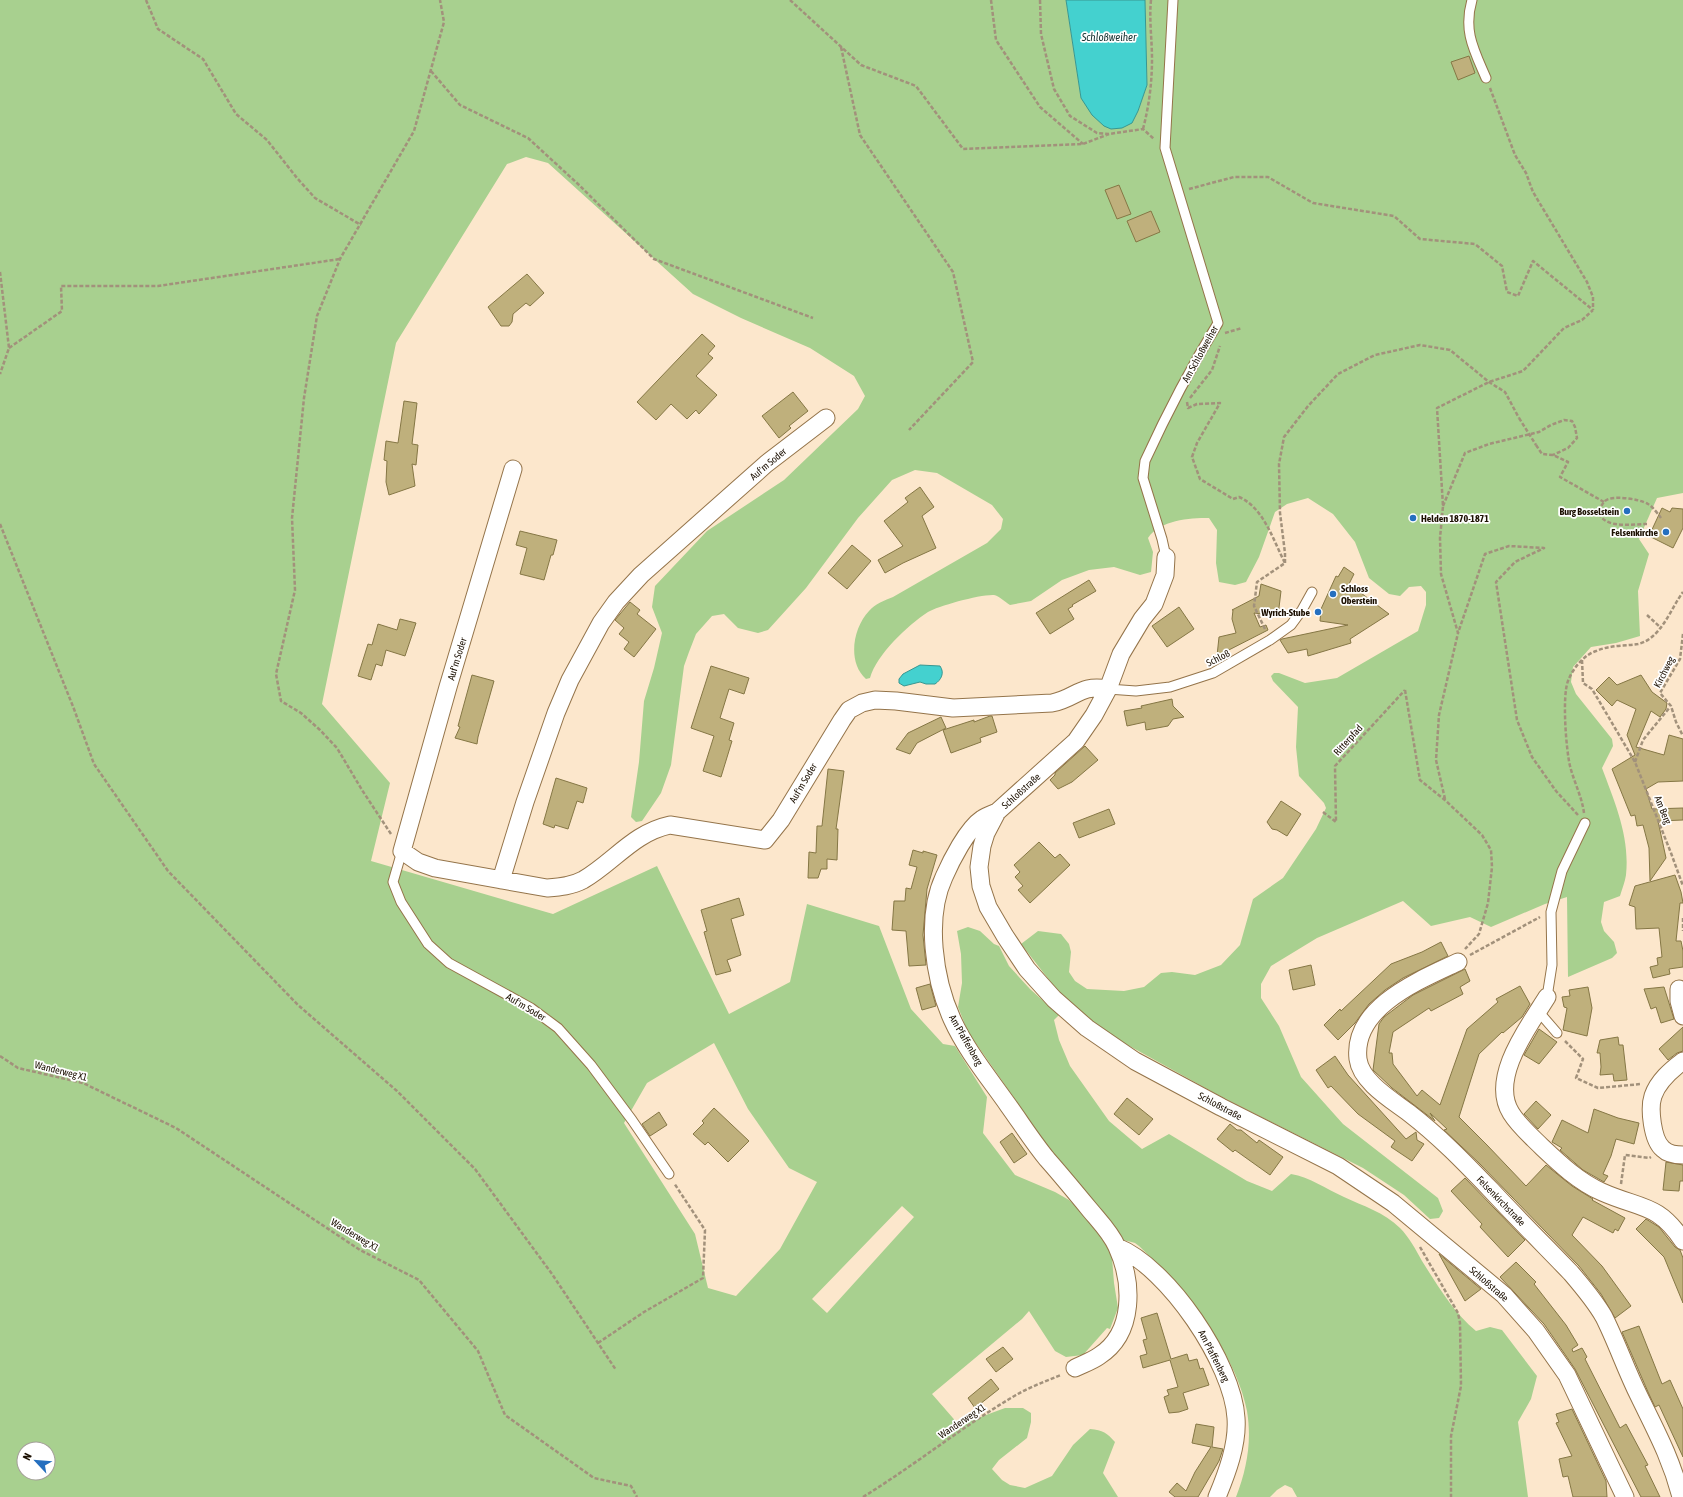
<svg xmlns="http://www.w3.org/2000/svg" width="1683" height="1497" viewBox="0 0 1683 1497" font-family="'Asap Condensed',sans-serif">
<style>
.green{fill:#a8d08f;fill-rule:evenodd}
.water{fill:#44d1cf;stroke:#389791}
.building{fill:#bfb07c;stroke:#857745}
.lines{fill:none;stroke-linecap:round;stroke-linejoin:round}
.service-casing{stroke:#94744a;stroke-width:11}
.minor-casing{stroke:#94744a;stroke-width:19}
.path{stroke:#a2917b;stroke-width:2.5;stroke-dasharray:4 2;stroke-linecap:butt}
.service{stroke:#fff;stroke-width:9}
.minor{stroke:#fff;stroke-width:17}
.path-bridge{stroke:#a2917b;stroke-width:2.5;stroke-dasharray:4 2;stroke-linecap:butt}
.poi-dot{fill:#256fbf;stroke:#fff;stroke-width:1.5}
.labels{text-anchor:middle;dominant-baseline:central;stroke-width:3.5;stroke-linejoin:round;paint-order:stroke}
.street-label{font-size:10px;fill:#1b0f01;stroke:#fff}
.poi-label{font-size:10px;font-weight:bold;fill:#1b0f01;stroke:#fff;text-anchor:end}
.water-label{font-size:11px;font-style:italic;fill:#12302f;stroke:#fff}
</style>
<rect width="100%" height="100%" fill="#fce7cc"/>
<path class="green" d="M0 0H1066L1081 98 1138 111 1147 85 1145 0H1683V493L1657 498 1639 539 1649 554 1638 591 1640 636 1616 643 1591 647 1573 667 1571 682 1576 694 1612 739 1613 746 1602 768C1615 803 1630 837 1626 875 1625 882 1622 889 1620 896L1604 902 1601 922 1604 931 1614 942 1617 953 1612 958 1568 977 1567 897 1545 904 1491 927 1470 917 1431 926 1403 901 1317 938 1271 966 1261 984V998L1279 1026 1301 1077 1343 1124 1438 1198 1443 1211 1439 1218 1430 1219 1404 1195 1363 1168 1220 1096 1124 1043 1068 1004 1021 944 1038 931 1061 934 1069 944 1071 952 1069 972 1075 981 1087 989 1124 991 1144 987 1161 973 1172 972 1195 975 1221 965 1240 945 1253 899 1283 878 1316 829 1326 808 1324 803 1299 776 1296 747 1298 707 1273 681 1271 676 1274 673H1279L1305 683 1337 678 1418 631 1426 605V592L1421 586 1409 587 1400 596 1389 594 1369 578 1355 542 1333 514 1308 498 1287 504 1275 512 1259 557 1246 582 1235 585 1219 582 1216 563 1217 530 1209 518C1189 518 1160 520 1148 538L1153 552 1151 572 1140 575 1114 567 1089 570 1062 580 1031 601 1010 605C1005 602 999 596 994 595 981 594 938 606 928 612 907 626 877 654 870 678L866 679C847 662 853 628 869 611 875 604 885 600 893 597L987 543 1001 529 1003 519 992 505 937 473 915 470 892 480 858 518 806 588 768 630 758 633 738 628 724 614 712 616 696 634 689 652 684 666 671 765 661 793 642 821 636 822 631 817 639 762 644 701 654 668 662 633 652 607 655 586 707 531 784 480 858 409 865 396 854 376 810 348 741 318 693 294 548 163 526 157 507 164 396 343 322 704 390 783 371 861 553 914 657 866 729 1014 790 982 807 904 879 926 911 1009 943 1044 955 1046 987 1097 983 1133 1015 1175 1055 1192 1069 1200 1088 1218 1105 1239 1112 1257 1114 1283 1118 1308 1110 1329 1107 1328 1083 1355 1066 1357 1055 1351 1029 1311 1022 1319 932 1394 959 1425 1005 1408H1023L1031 1413V1422L1027 1438 999 1460 992 1469 1002 1480 1010 1485 1025 1488 1052 1476 1073 1445 1090 1429C1103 1430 1107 1433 1115 1442L1103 1473 1118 1497H0ZM714 1043 748 1109 789 1168 817 1182 780 1249 736 1296 708 1288 695 1234 624 1123 647 1083ZM902 1206 914 1217 827 1313 812 1299ZM24 1449H48V1473H24Z
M968 927 980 931 994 944 999 946 1009 966 1030 989 1059 1015 1054 1020 1059 1040 1070 1066 1109 1121 1142 1149 1169 1134 1247 1181 1272 1191 1291 1174C1310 1177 1326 1189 1344 1197 1363 1206 1384 1212 1400 1228 1409 1237 1416 1250 1422 1261 1438 1286 1453 1312 1476 1331L1490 1327 1502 1330 1537 1376 1531 1399 1518 1422 1528 1497H1297L1292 1488 1285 1485 1277 1490 1270 1497H1236C1247 1469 1252 1441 1247 1411 1237 1358 1190 1293 1151 1258 1146 1253 1141 1247 1135 1243 1132 1242 1127 1241 1123 1240L1070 1178 968 1032 958 1007 962 983 961 954 957 931Z"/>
<path class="water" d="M1066 0H1145L1147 85 1138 111 1132 123 1122 128 1111 129 1104 126 1092 115 1081 98Z
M920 665 940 666C945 673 941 680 935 684H926L920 682 904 686 899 683V679L903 674Z"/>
<path class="building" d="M1469 56 1475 73 1458 80 1451 62Z
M1119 185 1131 214 1117 219 1105 190Z
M1151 211 1160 232 1136 242 1127 221Z
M527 274 544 293 530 306 526 303 513 314 512 322 509 326H501L488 307Z
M702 334 715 346 708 354 713 358 696 376 717 395 699 414 696 410 687 419 671 404 656 420 637 402Z
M793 392 808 411 789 426 791 428 779 438 762 416Z
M404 401 417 403 412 444 418 445 416 465 412 464 415 486 389 495 386 482 387 461 384 460 386 441 398 443Z
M920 487 934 507 922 516 936 548 903 563 885 573 878 560 903 546 884 521 908 502 905 498Z
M1662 508 1670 512 1672 508 1683 509V528L1673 548 1649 536Z
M520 531 557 540 553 555H551L544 580 520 574 527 548 516 545Z
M852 545 871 561 847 589 828 573Z
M1344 567 1354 574 1349 584 1389 614 1350 639 1351 643 1308 656 1307 649 1288 653 1280 640 1282 639 1348 625 1320 621 1321 609 1336 576 1338 577Z
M1089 580 1096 591 1072 605 1073 606 1068 609 1074 619 1050 634 1036 613Z
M1261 584 1281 591 1278 616 1254 613 1260 627 1266 625 1268 630 1217 656 1219 637 1236 633 1232 619 1233 610H1232L1259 596Z
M630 602 640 610 637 614 656 629 634 657 624 649 629 642 619 634 624 628 615 620Z
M1179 607 1194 629 1167 647 1152 626Z
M400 619 416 623 405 656 386 650 382 666 376 664 371 680 358 676 368 644 372 645 378 624 397 630Z
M711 666 749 678 744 694 729 689 720 718 734 723 729 740 732 741 721 777 703 771 714 736 691 728Z
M472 675 494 681 478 737 477 744 455 738 460 727 458 726Z
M1641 675 1652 692 1667 703 1666 709 1660 717 1651 711 1636 747 1664 755 1669 735 1683 739V781L1658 782 1646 789 1652 809 1683 808V820L1658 821 1666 858 1650 881 1649 848 1643 825 1637 826 1635 815 1631 816 1612 769 1635 755 1627 735 1636 709 1617 700 1612 706 1596 690 1609 677 1617 685Z
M1172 699 1173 706 1184 717 1173 719 1168 726 1146 730 1145 722 1127 726 1124 711 1142 708 1141 706Z
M990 716H992L997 732 980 738 981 742 951 753 943 730 974 720V722Z
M941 717 946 728 917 743 910 754 896 749 908 733Z
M1085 746 1098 760 1072 782 1058 789 1050 780 1055 775V773Z
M828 769 844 771 836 829H838L837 860 827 859V869H821L818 878H808L809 852 816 853 817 826H822Z
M556 778 587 788 583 803 577 801 568 829 555 825 554 828 543 824Z
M1281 801 1301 814 1287 836 1277 830 1272 829 1267 822Z
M1109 809 1115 824 1079 838 1073 823Z
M1039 842 1055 858 1060 854 1070 865 1030 903 1018 890 1023 886 1015 877 1020 872 1014 865Z
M913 850 923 853V851L937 855 927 889 923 935 926 965 909 966 906 931 892 930 894 901H905L906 888 911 889 917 867 909 865Z
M1675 875 1681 892 1683 903H1680L1676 941H1681L1683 951V967L1669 969 1670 974 1653 978 1650 967 1658 965 1657 958 1662 957 1659 928 1636 929 1635 907 1629 905 1635 886Z
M739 898 744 915 731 919 741 955 727 960 731 971 716 975 704 932 707 931 701 910Z
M1441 942 1448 956 1403 978 1385 990 1369 1004 1355 1023 1338 1040 1324 1025 1340 1009 1341 1011 1391 964 1422 952Z
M1311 965 1315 985 1293 990 1289 970Z
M1465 969 1470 981 1460 987 1463 994 1431 1011 1429 1008 1393 1032 1389 1053H1392L1393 1064 1417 1096 1422 1090 1440 1105 1467 1029 1498 1002 1496 999 1520 986 1530 1004 1522 1017 1503 1033 1502 1032 1479 1054 1459 1117 1487 1145 1526 1186 1546 1165 1572 1186 1593 1199 1592 1200 1625 1218 1618 1231 1615 1229 1613 1233 1583 1217 1572 1235 1602 1266 1631 1306 1615 1318 1601 1294 1579 1266 1479 1163 1444 1130 1447 1129 1430 1113 1435 1121 1392 1088 1373 1070 1379 1024 1384 1017 1413 995Z
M930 984 936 1006 922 1010 916 988Z
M1588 987 1592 1008 1587 1036 1563 1030 1567 1008 1564 1007 1562 997 1570 996 1569 990Z
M1664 987 1674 1019 1661 1023 1656 1007 1651 1009 1644 989Z
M1683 1027V1051L1677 1053 1668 1060 1659 1049Z
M1539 1029 1557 1042 1539 1064 1524 1055Z
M1618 1037 1619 1045H1623L1627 1080 1614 1081 1613 1074 1600 1075 1601 1067 1600 1053H1597L1600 1040Z
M1335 1056 1348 1075 1406 1139 1416 1132 1417 1140 1424 1144 1412 1161 1391 1147 1395 1141 1358 1114 1331 1086 1328 1088 1316 1070Z
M1127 1098 1153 1119 1139 1135 1114 1114Z
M1536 1101 1551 1115 1538 1129 1524 1114Z
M714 1108 749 1141 728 1162 708 1142 705 1145 693 1134 704 1123 702 1121Z
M1594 1109 1618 1118 1639 1123 1634 1144 1616 1139 1611 1156 1603 1174 1608 1176 1604 1182 1583 1170 1560 1150 1562 1148 1552 1142 1562 1120 1588 1133Z
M659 1112 667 1125 650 1136 642 1124Z
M1230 1124 1237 1130H1241L1257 1143 1259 1140 1283 1157 1270 1175 1235 1150 1233 1152 1217 1139Z
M1012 1133 1027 1154 1014 1163 1000 1142Z
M1666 1162 1683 1165V1181H1680L1679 1191 1663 1190Z
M1465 1178 1525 1240 1508 1257 1480 1227 1482 1224 1451 1191Z
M1646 1219 1659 1227 1675 1247 1680 1250 1683 1258V1303L1664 1257 1636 1229Z
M1439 1254 1481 1289 1465 1301Z
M1516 1262 1536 1282 1534 1284 1566 1325 1578 1345 1572 1349 1573 1352 1582 1348 1587 1357 1585 1359 1620 1428 1626 1424 1648 1465 1645 1466 1660 1497H1641L1575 1369 1544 1324 1500 1277Z
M1157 1313 1171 1359 1187 1354 1189 1361 1197 1359 1200 1369 1203 1368 1209 1385 1183 1393 1188 1409 1179 1412 1169 1413 1164 1397 1169 1395 1167 1390 1178 1387 1170 1360 1143 1368 1140 1356 1147 1354 1143 1340 1147 1339 1141 1318Z
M1639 1326 1662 1384 1670 1380 1683 1409V1457L1659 1405 1655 1407 1648 1392 1622 1332Z
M1003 1347 1013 1359 996 1372 986 1359Z
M991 1379 999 1389 975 1408 968 1398Z
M1572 1409 1606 1481 1607 1497H1573L1568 1476 1563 1477 1559 1459 1572 1456 1556 1423 1559 1422 1556 1414Z
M1196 1424 1214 1427 1212 1447 1223 1449 1219 1461 1198 1497H1175L1169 1492 1177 1483 1186 1491 1195 1472 1211 1447 1192 1443Z"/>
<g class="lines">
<g class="service-casing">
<path id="service" d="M1472 0C1463 31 1474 50 1486 78
M1166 557 1162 539 1143 478 1145 461C1167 413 1191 367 1218 323L1165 148 1173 0
M1108 689 1136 691 1170 687 1213 673 1270 640 1291 625 1302 610 1312 592
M402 851 393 882 401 902 428 944 449 963 531 1008 558 1028 591 1065 632 1120 669 1174
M1547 997 1552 965 1551 912 1562 871 1585 823
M1538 1011 1557 1033"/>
</g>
<g class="minor-casing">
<path id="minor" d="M513 469 448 687 402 851 418 862 435 868 547 888C559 887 572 886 583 880 614 862 633 833 670 825L765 840 781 820 842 720 849 710 862 703 875 700 896 701 953 708 1052 703C1077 698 1079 684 1108 689
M1166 557 1165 575 1154 604 1142 619 1121 654 1108 689 1094 715 1076 741 997 812 986 833 982 846 979 867 981 886 988 907 1005 936 1027 969 1054 999 1087 1028 1135 1061 1221 1107 1338 1166 1393 1203 1504 1295 1536 1331 1567 1375 1625 1497
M997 812C992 814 986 816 982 819 967 829 951 861 944 877 925 918 934 979 952 1019 966 1050 989 1078 1008 1105 1021 1123 1033 1142 1047 1159 1062 1176 1076 1193 1090 1210 1100 1222 1111 1233 1117 1247 1133 1282 1135 1333 1099 1356 1092 1361 1083 1364 1075 1368
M501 880 525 802 556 713 570 680 601 623 616 602 641 575 766 464 826 418
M1458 962C1420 980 1352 1007 1358 1059 1361 1082 1392 1100 1409 1113 1439 1136 1465 1163 1491 1190 1517 1218 1544 1245 1571 1273 1583 1287 1595 1301 1604 1317 1617 1343 1626 1370 1639 1396 1656 1431 1671 1458 1681 1497
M1679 989V1001L1683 1016
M1547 997C1529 1026 1489 1078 1511 1113 1519 1126 1531 1136 1542 1147 1560 1164 1579 1182 1602 1192 1640 1209 1658 1203 1683 1241
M1683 1061C1671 1070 1658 1081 1653 1096 1649 1108 1652 1140 1663 1149 1668 1154 1676 1155 1683 1155
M1117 1247C1168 1267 1233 1364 1236 1418 1238 1444 1227 1473 1217 1497"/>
</g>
<path class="path" d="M146 0 158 29 203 59 236 114 267 140 297 178 315 198 361 225
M790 0 861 65 916 86 963 149 1083 144 1109 134
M991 0 996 40 1040 107 1083 144
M1040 0 1041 34 1054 89 1070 116 1097 133 1109 134 1143 129 1154 139
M841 47 860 135 953 272 973 362 909 430
M431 71 460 105 528 138 578 184 654 259 813 318
M1490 88 1515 155 1526 173 1533 192 1587 282 1593 297V310
M1143 129C1149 106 1152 83 1152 59 1152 39 1149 20 1151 0
M1189 189 1234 177H1268L1313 203 1394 216 1420 239 1475 244 1502 266 1507 292 1518 296 1533 261 1593 310
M0 272 9 348 0 374
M1225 333 1242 328
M9 348 62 311 61 286H158L340 259
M1190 398 1212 370 1220 346
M1187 402 1188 408 1197 404 1220 403 1197 443 1192 457 1200 479 1233 499 1239 497C1264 508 1273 540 1285 563
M1536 445 1542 454 1553 455 1568 462 1560 477 1604 502
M1443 506 1465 453 1489 444 1539 432 1551 425 1564 420 1572 421 1575 427 1577 438 1568 448 1553 455
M0 524 74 709 94 764 168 871 298 1005 397 1091 475 1169 552 1274 616 1370
M1647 524C1632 524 1607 529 1599 514 1600 510 1601 505 1604 502 1610 494 1640 499 1648 504 1653 507 1658 514 1661 518
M1285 563V553L1280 513 1279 464 1284 437 1308 406 1338 374 1375 355 1420 345 1450 350 1489 382 1505 392 1519 418
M1647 615 1660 627
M1265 629 1254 606 1257 582 1285 563
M1683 634 1680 659 1660 693 1671 706 1676 722 1683 736
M1582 660 1583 683 1592 689 1635 762 1671 853 1683 886
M1405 690 1420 780 1446 801 1482 835 1491 850 1492 867 1488 903 1479 934 1465 949
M1635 762 1643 740 1670 707
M1445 799 1436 760 1439 715 1458 633
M1323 812 1336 822 1335 766 1405 690
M1584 813C1582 797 1574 782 1570 766 1566 749 1562 696 1568 681 1573 668 1584 655 1596 651 1610 645 1625 646 1638 644 1661 639 1671 608 1683 592
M1578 815 1556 791 1532 757 1517 720 1496 582 1515 562 1544 548 1509 546 1485 554 1458 633 1441 574 1440 538 1443 506 1437 408 1489 382 1523 371 1564 328 1582 320 1593 310
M391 834 362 790 337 748 320 730 301 713 281 701 276 674 295 590 292 518 304 398 317 316 340 259 414 131 444 22 440 0
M1683 918V931
M1470 955 1540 917
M1565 1041 1583 1059 1576 1078 1598 1088 1641 1084
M0 1056 18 1068 83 1083 176 1128 360 1250 419 1280 478 1351 505 1415 594 1478 631 1486 637 1497
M1621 1184 1625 1155 1649 1158 1651 1157
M1420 1247 1458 1313 1460 1323 1461 1386 1451 1436V1497
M598 1343 644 1312 703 1278 705 1230 674 1183
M863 1497C915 1465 963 1426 1016 1395 1030 1387 1046 1381 1061 1375"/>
<use href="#service" class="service"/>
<use href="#minor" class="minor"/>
<path class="path-bridge" d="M1519 418 1536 445"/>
</g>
<g class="poi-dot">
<circle cx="1627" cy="511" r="4"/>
<circle cx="1413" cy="518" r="4"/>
<circle cx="1666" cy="532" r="4"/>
<circle cx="1333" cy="594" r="4"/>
<circle cx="1318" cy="612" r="4"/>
</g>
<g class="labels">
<g class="street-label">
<text transform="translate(1200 354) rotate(-61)">Am Schloßweiher</text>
<text transform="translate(768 464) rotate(-40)">Auf'm Soder</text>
<text transform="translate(1218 658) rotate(-27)">Schloß</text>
<text transform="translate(457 659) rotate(-73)">Auf'm Soder</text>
<text transform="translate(1664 672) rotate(-63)">Kirchweg</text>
<text transform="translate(1348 740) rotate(-48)">Ritterpfad</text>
<text transform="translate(803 783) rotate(-59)">Auf'm Soder</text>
<text transform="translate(1021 791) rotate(-42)">Schloßstraße</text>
<text transform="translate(1663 810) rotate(68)">Am Berg</text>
<text transform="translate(526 1007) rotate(31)">Auf'm Soder</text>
<text transform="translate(966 1040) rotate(60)">Am Pfaffenberg</text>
<text transform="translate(61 1071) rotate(14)">Wanderweg X1</text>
<text transform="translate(1220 1106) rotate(28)">Schloßstraße</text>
<text transform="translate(1501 1201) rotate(46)">Felsenkirchstraße</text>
<text transform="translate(355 1235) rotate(31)">Wanderweg X1</text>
<text transform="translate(1489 1284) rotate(41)">Schloßstraße</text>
<text transform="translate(1214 1356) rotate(63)">Am Pfaffenberg</text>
<text transform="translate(962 1421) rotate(-34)">Wanderweg X1</text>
</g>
<g class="poi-label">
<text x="1619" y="511">Burg Bosselstein</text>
<text x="1421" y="518" text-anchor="start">Helden 1870-1871</text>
<text x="1658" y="532">Felsenkirche</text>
<text x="1341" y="588" text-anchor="start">Schloss<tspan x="1341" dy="12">Oberstein</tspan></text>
<text x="1310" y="612">Wyrich-Stube</text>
</g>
<g class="water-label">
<text x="1109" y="37">Schloßweiher</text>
</g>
</g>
<g transform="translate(36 1461) rotate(296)"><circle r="19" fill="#ffffff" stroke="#a49f99"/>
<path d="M0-3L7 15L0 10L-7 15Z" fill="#256fbf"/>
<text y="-6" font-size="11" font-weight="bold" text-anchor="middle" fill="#1b0f01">N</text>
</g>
</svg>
